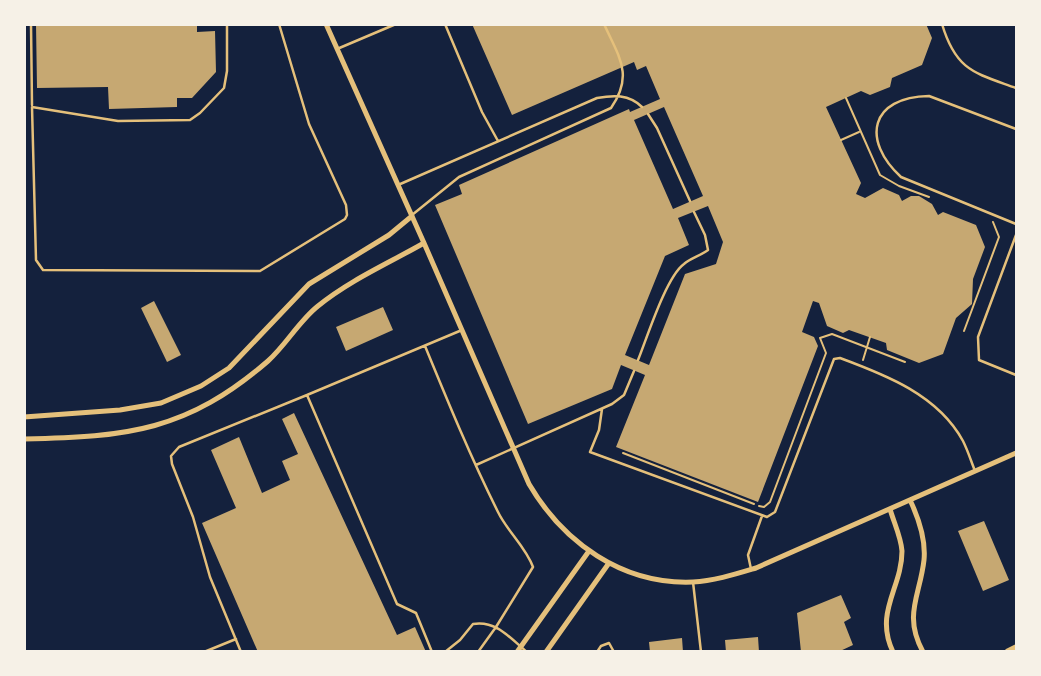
<svg xmlns="http://www.w3.org/2000/svg" width="1041" height="676" viewBox="0 0 1041 676" font-family="'Fira Sans',sans-serif">
<style>
.building{fill:#c6a872;fill-rule:evenodd}
.lines{fill:none;stroke-linecap:round;stroke-linejoin:round}
.path{stroke:#e5c07b;stroke-width:2}
.service{stroke:#e5c07b;stroke-width:2.5}
.minor{stroke:#e5c07b;stroke-width:5}
.secondary{stroke:#e5c07b;stroke-width:7}
</style>
<rect width="100%" height="100%" fill="#14213d"/>
<path class="building" d="M36 24H197V32L215 31 216 72 192 98H177V107L109 109 108 87 37 88Z
M472 24H926L932 38 922 65 892 78 890 87 870 95 861 91 826 107 861 183 856 194 865 198 883 188 899 195 902 201 911 196H919L932 204 938 215 943 212 976 225 985 247 973 279 972 304 956 318 943 354 919 363 887 350 886 343 849 330 843 333 827 326 819 303 813 301 802 332 814 337 818 346 758 502 616 447 645 375 621 365 612 389 528 424 435 205 462 194 459 185 629 109 630 112 660 99 646 66 637 70 634 62 512 115ZM664 107 703 196 673 209 634 120ZM708 206 723 242 716 264 685 274 649 365 625 355 665 256 689 245 678 218Z
M154 301 181 355 167 362 141 308Z
M383 307 393 330 346 351 336 327Z
M294 413 397 635 415 627 426 652H258L202 523 236 508 211 450 239 437 262 493 290 480 282 461 298 454 282 419Z
M984 521 1009 580 983 591 958 531Z
M841 595 851 618 844 622 853 645 838 652H801L797 613Z
M758 637 759 652H726L725 640Z
M682 638 683 652H650L649 642Z"/>
<g class="lines">
<path class="path" d="M846 98 880 175 899 186 929 197
M841 140 859 132
M964 331 999 237 993 222
M863 360 870 337
M623 453 754 504
M759 506 764 507 770 502 826 353 820 338 832 334 905 362"/>
<path class="service" d="M31 24 32 105
M227 24V71L224 88 200 113 190 120 118 121 32 107 36 260 43 270 260 271 345 219 347 215 346 205 309 124 279 24
M445 24 482 112 498 141
M942 24C956 71 975 73 1016 88
M337 49 396 24
M648 114 657 128 690 201
M1016 129 929 96C870 97 861 140 901 177L1016 224
M398 185 597 98C613 95 629 94 642 107
M412 215 459 177 611 108C634 75 619 57 604 24
M1016 235 978 337 979 360 1016 375
M425 346C448 402 471 458 498 512 507 531 526 547 533 567L496 627 478 652
M638 360C647 338 666 277 684 264 691 258 700 256 708 250L705 235 694 212
M602 409 599 430 590 452 767 517 775 512 834 359 840 358C886 375 938 395 963 441 968 451 971 461 975 471
M476 465 612 404 624 395 634 371
M751 569 748 555 762 516
M693 582 701 652
M204 652 236 639
M241 652 210 577 193 517 172 464 171 456 179 447 307 395
M432 652 416 613 397 604 307 395 462 330
M445 652 460 640 473 624C496 620 510 638 527 652
M597 652 601 646 609 643 614 652"/>
<path class="minor" d="M326 24 424 243 529 484C563 542 622 585 693 582 714 581 736 574 756 568L1016 453
M24 417 120 410 161 403 201 386 229 368 309 284 389 235 412 216
M24 439C128 437 187 431 268 361 286 345 299 321 318 306 350 280 389 263 424 243
M910 500C919 519 926 539 924 560 920 596 903 615 923 652
M890 509C894 523 901 537 902 551 902 588 874 612 893 652
M517 652 589 551
M546 652 609 563"/>
<path class="secondary" d="M1008 652 1016 648"/>
</g>
<rect width="1041" height="676" fill="none" stroke="#f6f1e7" stroke-width="52"/>
</svg>
